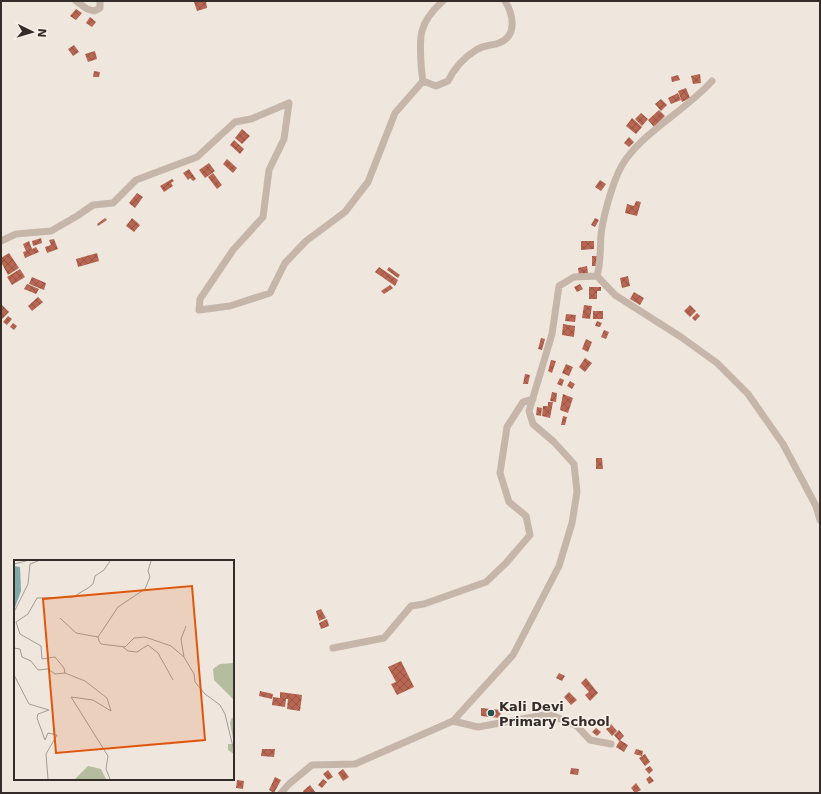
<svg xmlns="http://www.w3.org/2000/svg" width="821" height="794" viewBox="0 0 821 794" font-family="'DejaVu Sans',sans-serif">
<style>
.building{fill:url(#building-cross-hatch)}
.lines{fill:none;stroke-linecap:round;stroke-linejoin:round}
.minor{stroke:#c6b6aa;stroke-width:7}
.poi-dot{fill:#235051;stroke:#f7f0e9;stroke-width:1.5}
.labels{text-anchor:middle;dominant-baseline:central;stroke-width:3.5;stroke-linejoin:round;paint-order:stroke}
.poi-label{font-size:13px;font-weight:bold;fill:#342c29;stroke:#f7f0e9;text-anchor:start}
.inset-road{fill:none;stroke:#a49c95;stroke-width:1}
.view{fill:#df570d;fill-opacity:0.15;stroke:#df570d;stroke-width:2}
.inset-edge{fill:none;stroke:#342c29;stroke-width:2}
</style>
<defs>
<pattern id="building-cross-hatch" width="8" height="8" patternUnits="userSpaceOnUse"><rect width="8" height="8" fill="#b96752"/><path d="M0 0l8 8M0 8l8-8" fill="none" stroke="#975544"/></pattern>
</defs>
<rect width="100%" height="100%" fill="#efe6dd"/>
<path class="building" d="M199 1H206L207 8 197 11 194 2Z
M76 9 82 13 76 20 70 16Z
M90 17 96 22 92 27 86 23Z
M74 45 79 52 73 56 68 49Z
M95 51 97 59 88 62 85 54Z
M94 71 100 72 99 77H93Z
M700 74 701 83 693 84 691 76Z
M678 75 680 80 672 82 671 77Z
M686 88 690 98 682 102 678 91Z
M678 93 681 100 671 104 668 98Z
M661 99 667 105 661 111 655 104Z
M659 110 665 116 654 127 648 120Z
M641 113 648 119 642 126 635 119Z
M632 118 642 127 636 134 626 126Z
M242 129 250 136 242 144 235 138Z
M629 137 634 142 629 147 624 143Z
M234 140 244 149 240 154 230 145Z
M227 159 237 168 233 173 223 164Z
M209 163 215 171 205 178 199 170Z
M189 169 196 179 193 181 190 178 188 180 183 173Z
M213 173 222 185 217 189 208 177Z
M172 179 174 181 171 183 173 186 164 192 160 186Z
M600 180 606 184 601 191 595 187Z
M137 193 143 197 135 208 129 203Z
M636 201 641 202 637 216 625 213 627 204 634 206Z
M105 218 107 220 98 226 97 224Z
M132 218 140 225 134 232 126 226Z
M595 218 599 220 595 227 591 225Z
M41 238 42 243 33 246 32 241Z
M54 239 58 249 47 253 45 247 51 245 49 240Z
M29 241 32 249 36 247 39 252 25 258 23 252 26 251 23 244Z
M581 241H594V249L581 250Z
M9 253 19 268 8 275 1 262V258Z
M97 253 99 261 78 267 76 259Z
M592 256H598V266H592Z
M587 266 588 273 579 275 578 268Z
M379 267 398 280 395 286 375 272Z
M389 267 400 275 398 278 387 270Z
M20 269 25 277 12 285 7 277Z
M628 276 630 286 622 288 620 278Z
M32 277 46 283 44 290 29 284Z
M27 284 39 289 36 294 24 289Z
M580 284 583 289 577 292 574 287Z
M390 285 393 288 384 294 381 291Z
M589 287H601V291H597V299H589Z
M634 292 644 298 640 305 630 299Z
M38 297 43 302 32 311 28 306Z
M1 304 9 312 1 320Z
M584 305 592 306 590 319 582 318Z
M690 305 696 311 690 317 684 311Z
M593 311H603V319H593Z
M697 313 700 316 695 321 692 318Z
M566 314 576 315 575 322 565 321Z
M8 316 12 319 7 325 3 322Z
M597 321 602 323 600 327 595 326Z
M13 323 17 326 14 330 10 327Z
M563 324 575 326 574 337 562 335Z
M604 330 609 332 606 339 601 337Z
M541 338 545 339 542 350 538 349Z
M586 339 592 342 588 352 582 349Z
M585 358 592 363 585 372 579 367Z
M551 360 556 361 552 373 548 371Z
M566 364 573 367 569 376 562 373Z
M525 374 530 375 528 384H523Z
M560 378 564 380 562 386 557 384Z
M570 381 575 384 572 389 567 386Z
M552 392 557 393 556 402 550 401Z
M563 394 573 398 568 413 560 410Z
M548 402H553L550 418 542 416 543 406H548Z
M537 407 542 408 541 416 536 415Z
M563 416 567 417 565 425H561Z
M596 458H602L603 469H596Z
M321 609 326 618 319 621 316 611Z
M327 619 329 626 321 629 319 623Z
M401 661 414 687 397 695 391 684 396 682 388 667Z
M559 673 565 676 562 681 556 678Z
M586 678 598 693 590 701 585 695 589 692 581 683Z
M260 691 273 694 272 699 259 696Z
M280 692 302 695 300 711 287 709 288 699H286L285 707 272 705 273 697 280 698Z
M569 692 577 700 571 705 564 697Z
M481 708 501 710 500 718 481 716Z
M611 724 617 731 612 736 606 729Z
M596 728 601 732 597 736 592 732Z
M619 730 624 736 619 741 614 735Z
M620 740 628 745 624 752 616 747Z
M262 749H275L274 757 261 756Z
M636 749 643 751 642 756 634 754Z
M645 754 650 762 645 766 639 758Z
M650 766 653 770 649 774 645 769Z
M571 768 579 769 578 775 570 774Z
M343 769 349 777 343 781 338 773Z
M328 770 333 777 328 780 323 774Z
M650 776 654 781 649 784 646 779Z
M275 777 281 780 274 793 269 790Z
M323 779 327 782 322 788 318 785Z
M237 780 244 781 243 789 236 788Z
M636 783 641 790 635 793 631 788Z
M310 785 316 793H304L303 791Z"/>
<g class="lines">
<path class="minor" d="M76 1 87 9 94 11 100 8V1
M423 81 436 86 448 81C455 67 463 58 476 50 486 44 491 46 499 43 518 36 513 14 505 1
M423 81C421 70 419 41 422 31 425 19 434 9 443 1
M1 241 16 234 51 231 77 216 93 205 113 203 136 180 197 157 235 122 251 119 289 103 284 139 269 170 263 217 233 250 200 299 199 310 230 306 270 293 285 263 306 241 345 212 368 182 395 113 423 81
M597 276C601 262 600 248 601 234 604 213 614 175 626 159 649 128 686 110 712 81
M333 648 384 638 411 606 424 604 486 582 506 563 530 535 526 516 509 502 500 473 507 427 523 402 533 399
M453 721 478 727 549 714 577 726 590 740 611 744
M281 793 289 784 312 765 355 764 453 721 513 655 559 566 572 523 577 492 574 464 554 442 533 424 529 411 552 334 559 286 574 277 597 276 615 295 681 337 717 363 748 394 783 444 816 506 820 520"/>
</g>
<circle class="poi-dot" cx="491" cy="713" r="4"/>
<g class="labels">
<g class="poi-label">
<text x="499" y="706">Kali Devi<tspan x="499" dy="15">Primary School</tspan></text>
</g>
</g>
<g transform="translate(14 560)">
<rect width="220" height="220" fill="#efe6dd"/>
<path d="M220 103V140L200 120 199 109 206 104ZM218 157 220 161V194L214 190V184H220L216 163ZM74 206 87 209 92 219H61Z" fill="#b4bd9e"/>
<path d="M0 6 6 7 7 31 0 50Z" fill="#7fa9a9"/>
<path class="inset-road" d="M137 1 134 11 136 17 131 29 104 47 84 77 85 81 87 84 111 87 120 78 131 77 157 86 170 97 180 114 181 122 191 134 206 145 211 154 220 191M0 4 12 1M0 52 14 24 16 4 24 1M46 58 62 73 84 77M109 87 114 91 123 92 134 85 144 93 159 120M0 88 6 89 8 97 17 101 24 110 34 109 41 114 51 113M170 97 167 79 172 66M0 115 15 144 35 150M34 219 32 194 43 175 34 173 31 180 23 158 24 154 35 150M96 219 92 209 94 196 57 137 79 140 97 151 93 138 71 121 51 113 50 108 41 97 28 99 27 86 6 74 2 62 14 54 23 38 59 37 74 28 79 24 81 16 90 10 96 1"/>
<path class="view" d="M178 26 191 180 42 193 29 39Z"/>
<rect width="220" height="220" class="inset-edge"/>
</g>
<rect width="821" height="794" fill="none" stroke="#342c29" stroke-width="4"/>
<g transform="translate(32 32) rotate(95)" stroke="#f7f0e9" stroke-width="3" paint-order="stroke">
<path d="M0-3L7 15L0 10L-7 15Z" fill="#342c29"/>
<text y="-6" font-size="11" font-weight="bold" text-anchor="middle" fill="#342c29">N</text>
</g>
</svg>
